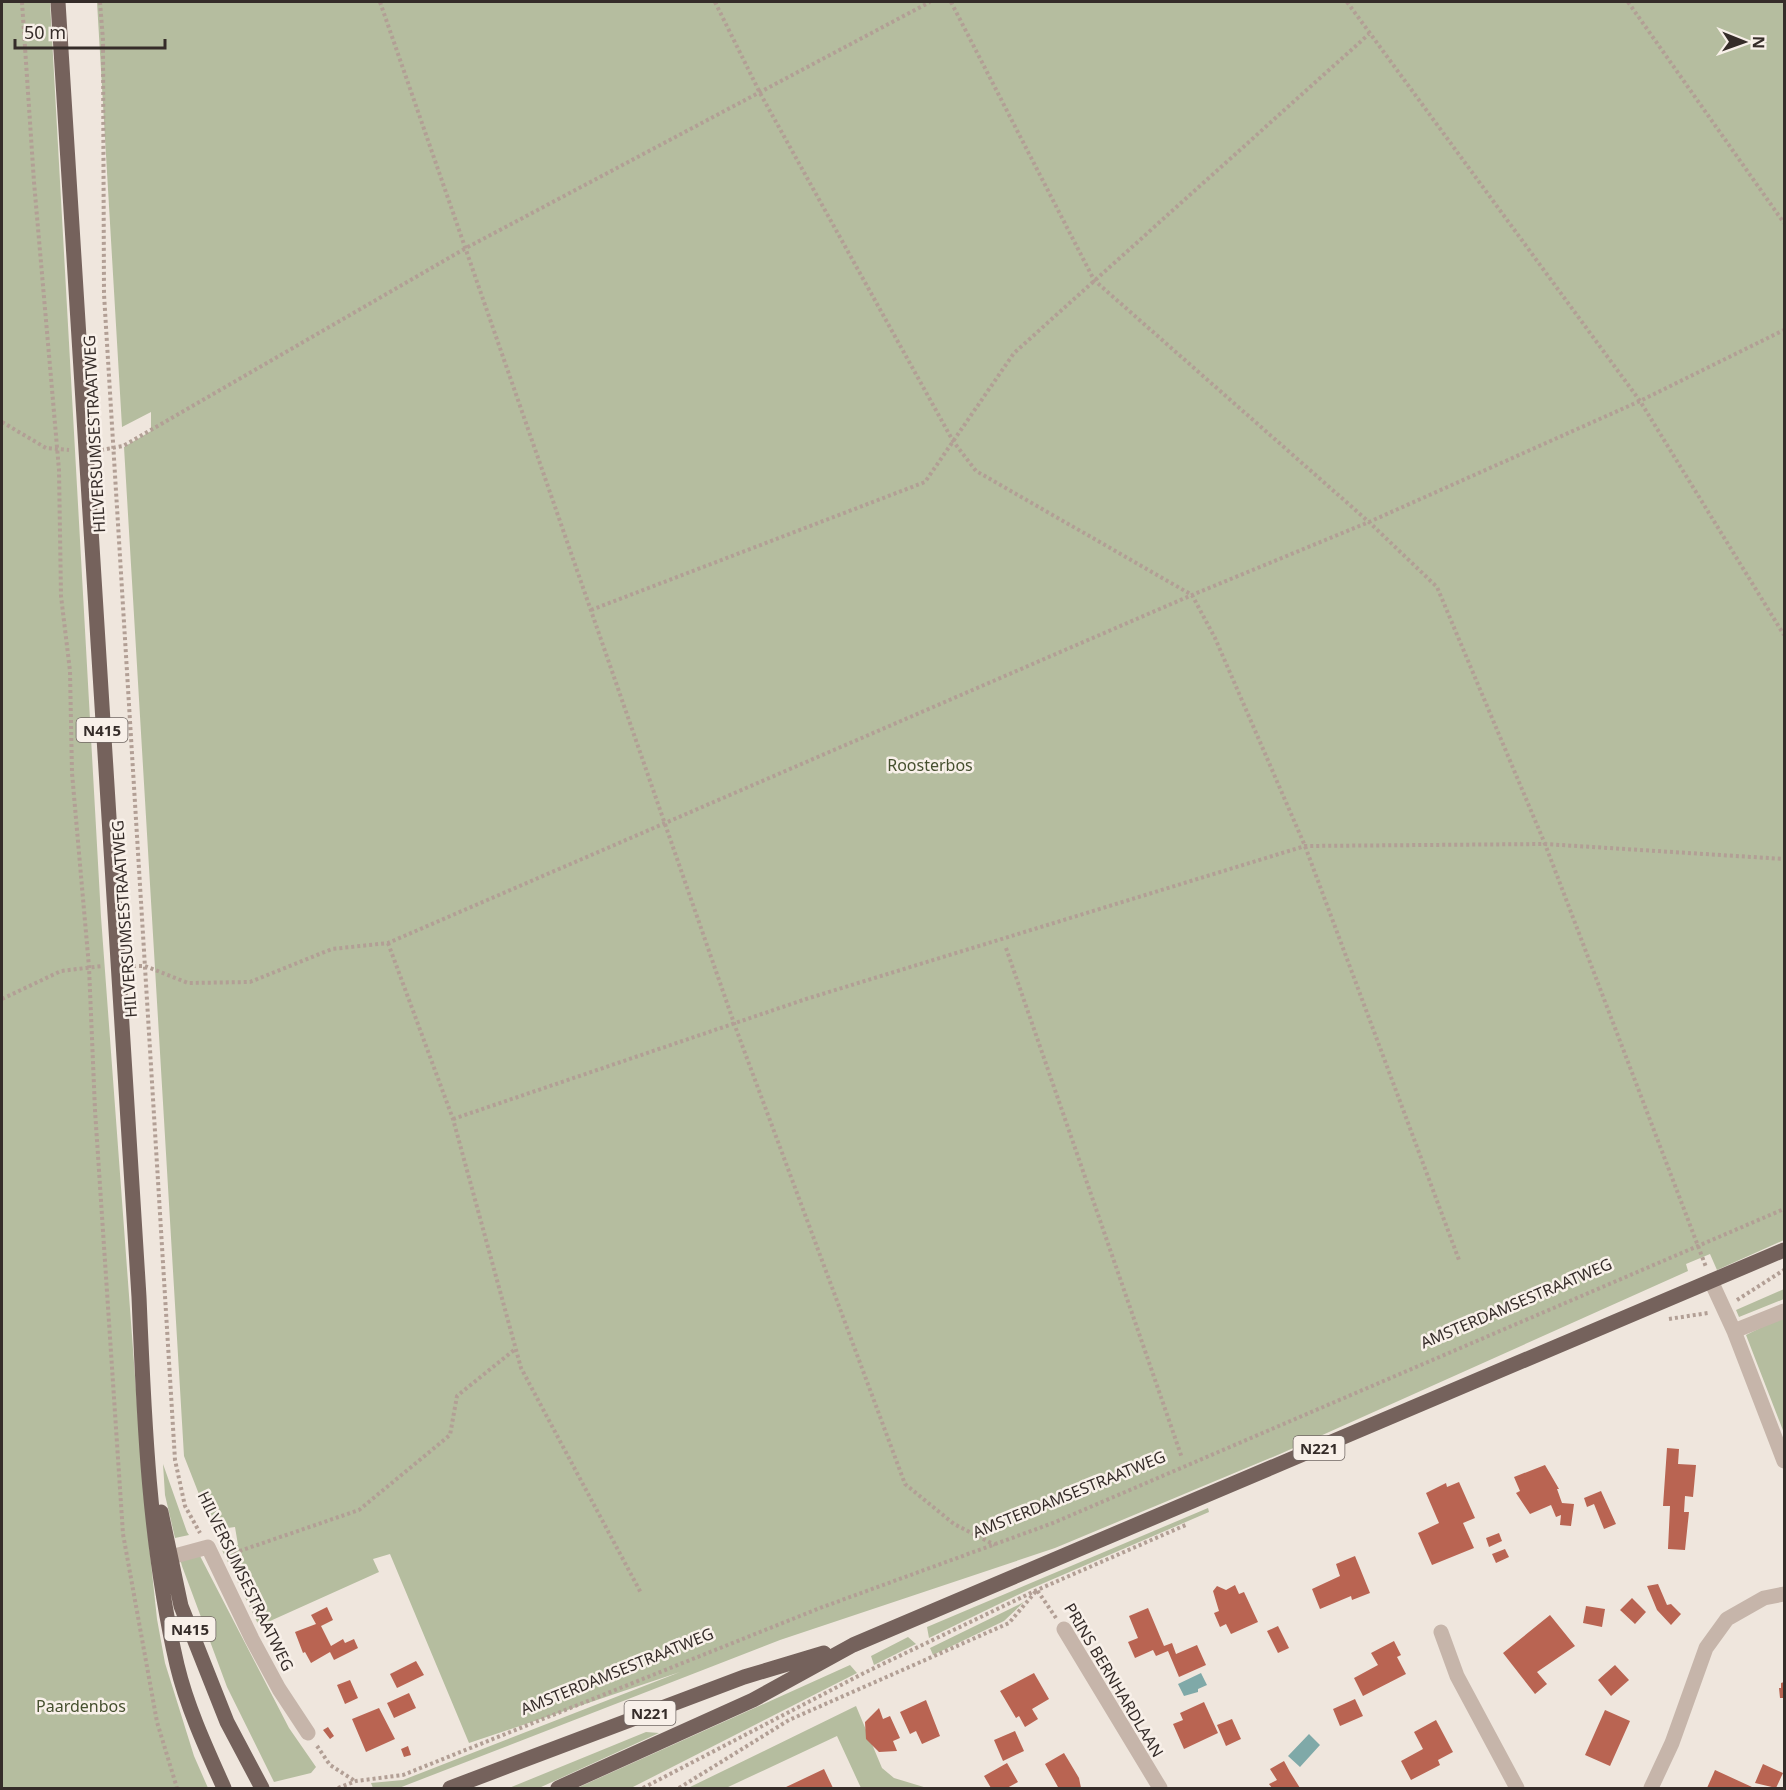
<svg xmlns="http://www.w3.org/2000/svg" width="1786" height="1790" viewBox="0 0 1786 1790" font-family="'Noto Sans',sans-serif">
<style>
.green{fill:#b5bd9f}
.water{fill:#7fa9a8}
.building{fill:#b96452}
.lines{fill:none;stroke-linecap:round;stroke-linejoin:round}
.path{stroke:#b29f95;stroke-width:4;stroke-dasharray:3 3;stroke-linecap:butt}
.minor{stroke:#c6b5aa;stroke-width:15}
.major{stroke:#75625c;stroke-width:15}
.labels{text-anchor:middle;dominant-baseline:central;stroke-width:5;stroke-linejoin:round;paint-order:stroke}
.shield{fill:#f8f0e9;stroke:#706763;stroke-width:1.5}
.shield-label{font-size:15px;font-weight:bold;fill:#352c29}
.street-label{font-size:16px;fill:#352c29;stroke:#f8f0e9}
.park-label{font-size:16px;fill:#46502f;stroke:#f8f0e9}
</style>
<rect width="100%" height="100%" fill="#efe6dd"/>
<path class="green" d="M2 2H50L101 917 144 1498 157 1619 165 1663 194 1756 208 1788H2Z
M97 2H1784V1240L1717 1270 1710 1254 1686 1264 1688 1271 1280 1454 1055 1548 780 1640 399 1788H373L371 1783 403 1780 680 1672 469 1743 390 1554 373 1559 379 1572 259 1626 221 1548 238 1545 235 1527 213 1530 184 1456 124 447 151 431V412L122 427Z
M1784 1289V1299L1739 1317 1736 1310Z
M1784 1316V1433L1746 1335Z
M163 1464 187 1532 189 1535 175 1538 165 1495Z
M1208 1508 1209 1512 1030 1589 929 1638 927 1627Z
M199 1554 289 1728 316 1767 311 1773 274 1782 227 1687 182 1566 180 1559Z
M1024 1602 1004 1621 933 1655 930 1648Z
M908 1637 916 1644 874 1665 871 1656Z
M850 1665 857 1673 631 1788H577Z
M856 1706 882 1768 894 1778 927 1788H861L837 1736 726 1788H688Z
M646 1732 659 1733 539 1788H509Z"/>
<path class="water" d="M1201 1673 1207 1685 1198 1689V1692L1184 1696 1178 1684Z
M1309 1734 1320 1745 1300 1767 1288 1756Z"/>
<path class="building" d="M1667 1448 1679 1449 1678 1464 1696 1465 1693 1497 1685 1496 1684 1512H1689L1685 1550 1668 1549 1670 1506H1663Z
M1545 1465 1559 1489H1557L1562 1503 1574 1504 1571 1526 1560 1525 1561 1515 1556 1517 1551 1505 1530 1514 1516 1493 1520 1491 1514 1477Z
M1459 1482 1475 1518 1463 1523 1474 1548 1432 1565 1418 1533 1439 1523 1426 1493 1446 1483 1447 1487Z
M1601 1491 1616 1524 1604 1529 1594 1504 1587 1507 1584 1498Z
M1499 1533 1502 1541 1489 1547 1486 1538Z
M1505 1549 1509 1557 1496 1563 1492 1554Z
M1355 1556 1370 1593 1352 1600 1351 1596 1320 1609 1312 1589 1340 1576 1336 1564Z
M1658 1584 1667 1605 1671 1604 1681 1614 1671 1625 1657 1610 1647 1586Z
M1235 1585 1239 1594 1244 1592 1258 1622 1231 1634 1226 1624 1220 1627 1214 1613 1219 1611 1213 1591 1217 1586 1226 1590Z
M1632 1598 1646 1612 1635 1624 1620 1610Z
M1586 1606 1605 1609 1602 1627 1583 1623Z
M327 1607 333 1620 321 1626 331 1646 343 1639 345 1643 354 1639 358 1648 334 1660 330 1652 311 1663 305 1652 303 1653 295 1632 316 1624 311 1615Z
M1148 1608 1164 1646 1172 1643 1176 1654 1197 1645 1206 1665 1179 1677 1168 1651 1156 1656 1153 1650 1135 1658 1128 1642 1138 1638 1129 1616Z
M1550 1615 1575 1646 1537 1672 1547 1684 1535 1694 1503 1653Z
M1278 1626 1289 1648 1278 1653 1267 1631Z
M1394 1641 1401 1655 1397 1657 1406 1674 1363 1696 1354 1678 1378 1665 1371 1653Z
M416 1661 424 1675 397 1688 390 1674Z
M1615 1665 1629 1680 1611 1696 1598 1680Z
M1034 1673 1049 1699 1032 1709 1038 1719 1025 1727 1019 1716 1016 1718 1000 1691Z
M350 1680 358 1698 345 1704 337 1685Z
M1784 1682V1698H1780L1779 1688H1781V1683Z
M409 1693 416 1708 394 1718 387 1703Z
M1355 1699 1363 1716 1340 1726 1333 1709Z
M926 1700 940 1736 922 1744 916 1731 910 1734 900 1712Z
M1204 1702 1218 1733 1184 1749 1173 1724 1183 1720 1180 1713Z
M379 1708 395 1739 366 1752 352 1719Z
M879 1708 883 1719 890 1716 900 1738 893 1741 897 1751 879 1752 866 1739 865 1722Z
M1605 1710 1630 1721 1610 1766 1585 1755Z
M1232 1719 1241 1739 1226 1746 1217 1725Z
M1436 1720 1453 1752 1438 1760 1440 1765 1411 1780 1401 1761 1423 1749 1414 1732Z
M328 1727 334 1736 330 1739 323 1730Z
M1015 1731 1024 1751 1003 1761 994 1740Z
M408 1746 411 1755 404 1757 401 1749Z
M1064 1753 1079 1778 1081 1788H1054L1058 1787 1045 1764Z
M1284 1761 1290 1772 1300 1788H1272L1269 1784 1277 1780 1270 1769Z
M1007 1763 1018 1782 1007 1788H991L984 1776Z
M1763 1764 1783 1773 1776 1788 1755 1783Z
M824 1769 833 1788H784Z
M1715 1770 1752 1787 1751 1788H1707Z"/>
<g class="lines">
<path class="path" d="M22 2 34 182 59 470 61 596 70 671 72 773 89 967 95 1110 123 1534 157 1722 177 1788
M100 2 103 40 104 294 175 1460 185 1506 200 1533
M380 2 735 1026 905 1484 954 1524 995 1545
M715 2 760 93 953 441 976 471 1192 595 1215 638 1305 846 1459 1260
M951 2 1094 280 1369 522 1437 587 1545 844 1706 1267
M1347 2 1640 401 1784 635
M1628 2 1784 223
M2 422 46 448 69 450
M101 450 123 446 466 248 930 2
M591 610 925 482 1014 353 1369 34
M388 943 453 1119 521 1368 641 1593
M1006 948 1182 1458
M133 966H145L188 983 250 982 332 949 388 943 1192 595 1369 522 1640 401 1784 330
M2 999 61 971 102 966
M453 1119 806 999 1305 846 1545 844 1784 859
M1737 1300 1784 1270
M1669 1319 1708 1313
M228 1555 359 1510 450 1435 457 1396 514 1350
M317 1746 330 1765 355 1781
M338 1788 356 1781 403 1775 820 1608 1053 1523 1784 1209
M643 1788 866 1672 1037 1590 1188 1524
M679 1788 789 1720 1009 1623 1037 1590 1056 1618"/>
<path class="minor" d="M1711 1281 1734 1331 1784 1461
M1734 1331 1784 1311
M160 1560 208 1547 252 1639 279 1689 308 1733
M1064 1629 1160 1788
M1441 1632 1457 1676 1517 1788
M1651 1788 1672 1743 1706 1648 1727 1619 1764 1598 1784 1594"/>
<path class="major" d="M58 2 139 1297C144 1420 149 1544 177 1665 187 1707 206 1748 224 1788
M161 1512 181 1606 227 1722 262 1788
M450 1788 744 1677 824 1653
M558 1788 753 1700 853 1645 1784 1250"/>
</g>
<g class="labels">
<g class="shield">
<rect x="76.5" y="718" width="51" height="24" rx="4.5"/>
<rect x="1293.5" y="1436" width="51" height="24" rx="4.5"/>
<rect x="164.5" y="1617" width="51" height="24" rx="4.5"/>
<rect x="624.5" y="1701" width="51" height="24" rx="4.5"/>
</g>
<g class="shield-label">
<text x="102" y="730">N415</text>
<text x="1319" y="1448">N221</text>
<text x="190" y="1629">N415</text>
<text x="650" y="1713">N221</text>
</g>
<g class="street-label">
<text transform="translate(94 434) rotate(-93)">HILVERSUMSESTRAATWEG</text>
<text transform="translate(124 919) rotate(-94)">HILVERSUMSESTRAATWEG</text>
<text transform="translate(1516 1303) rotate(-23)">AMSTERDAMSESTRAATWEG</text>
<text transform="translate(1069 1494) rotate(-22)">AMSTERDAMSESTRAATWEG</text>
<text transform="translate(246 1581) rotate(64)">HILVERSUMSESTRAATWEG</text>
<text transform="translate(617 1671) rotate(-22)">AMSTERDAMSESTRAATWEG</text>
<text transform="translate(1114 1680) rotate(59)">PRINS BERNHARDLAAN</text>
</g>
<g class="park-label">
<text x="930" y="765">Roosterbos</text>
<text x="81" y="1706">Paardenbos</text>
</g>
</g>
<rect width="1786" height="1790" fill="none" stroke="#352c29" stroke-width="6"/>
<g transform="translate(1744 42) rotate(91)" stroke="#f8f0e9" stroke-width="4.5" paint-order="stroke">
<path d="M0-4.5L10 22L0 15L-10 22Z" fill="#352c29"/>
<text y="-9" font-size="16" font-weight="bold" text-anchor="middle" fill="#352c29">N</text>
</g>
<path d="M15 39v9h150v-9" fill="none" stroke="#352c29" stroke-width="3"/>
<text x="24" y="39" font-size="18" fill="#352c29" stroke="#f8f0e9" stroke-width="4.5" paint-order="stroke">50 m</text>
</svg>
